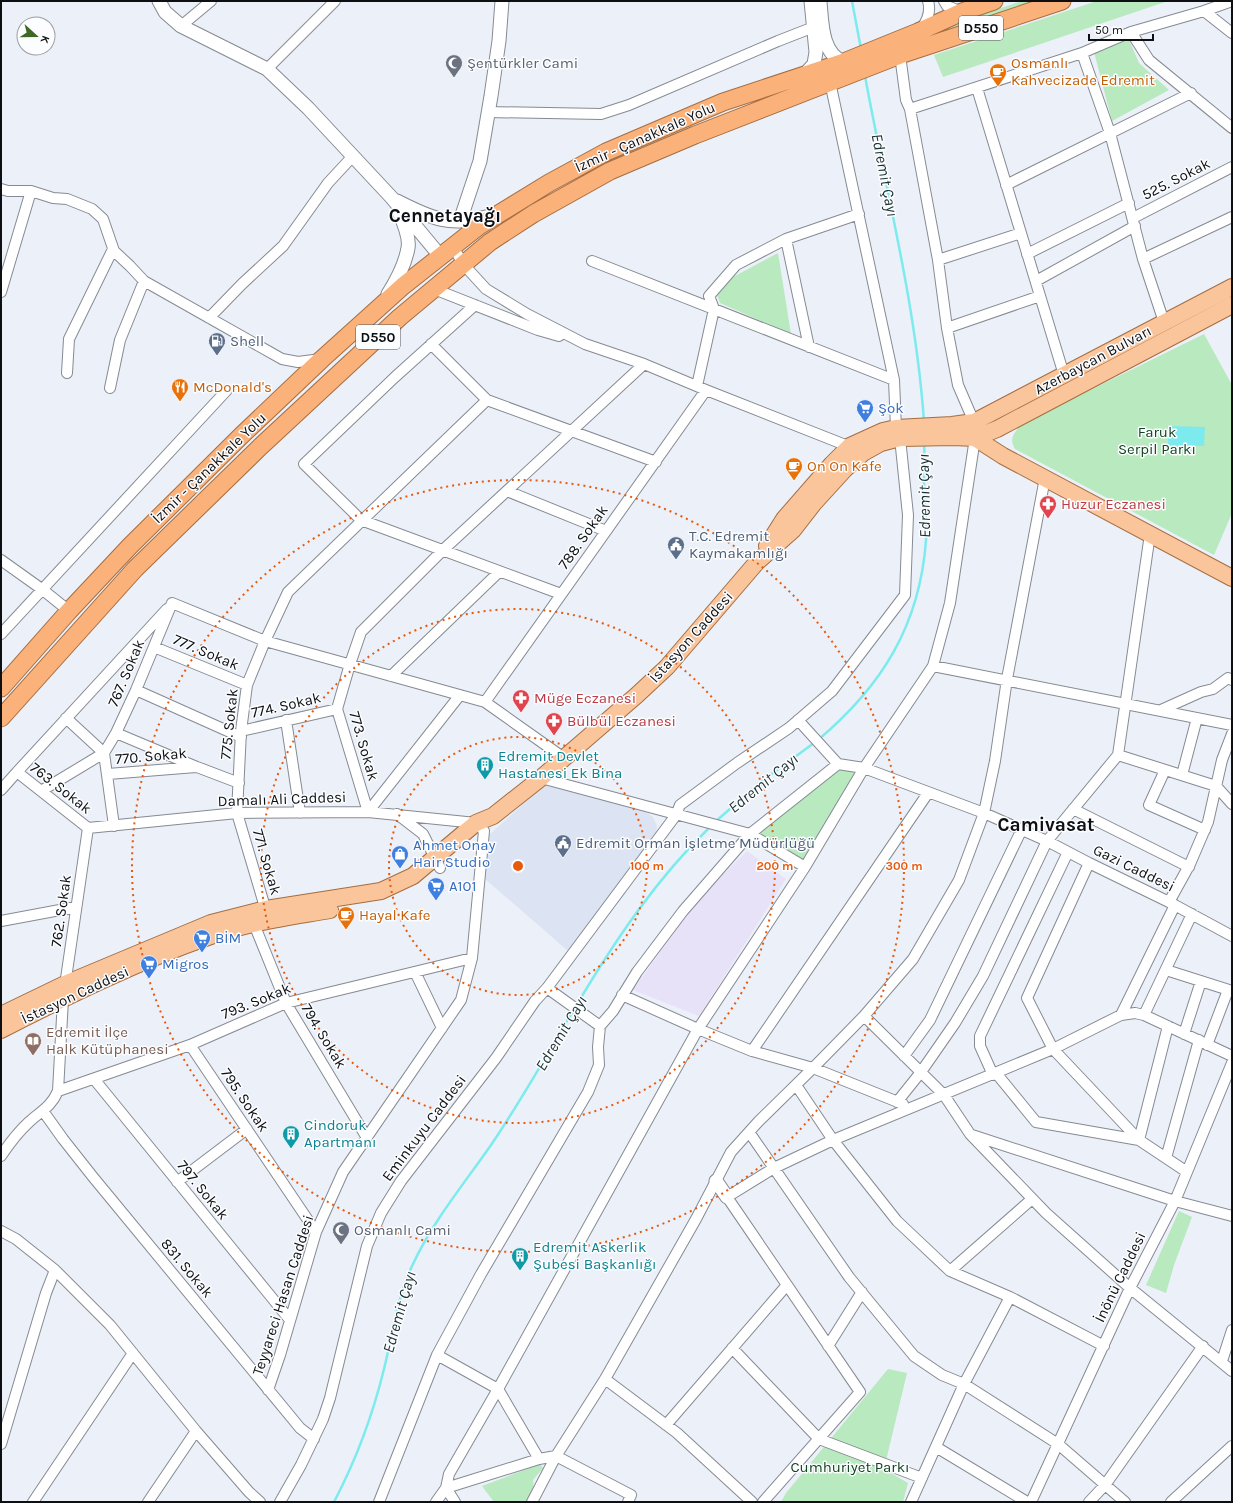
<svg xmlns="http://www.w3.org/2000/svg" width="1233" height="1503" viewBox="0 0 1233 1503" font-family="Karla,sans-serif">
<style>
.built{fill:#dce4f3}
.education{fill:#e8e2f8}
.green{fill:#b8e9bf}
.water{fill:#7debee}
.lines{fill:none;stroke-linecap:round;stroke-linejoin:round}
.stream{stroke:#7debee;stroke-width:2.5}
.minor-casing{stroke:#868a92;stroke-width:12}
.tertiary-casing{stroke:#868a92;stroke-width:15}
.primary-casing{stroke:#a66d40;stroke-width:18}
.trunk-casing{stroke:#a66d40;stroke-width:19}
.minor{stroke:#fff;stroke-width:10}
.tertiary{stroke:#fff;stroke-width:13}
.primary{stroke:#fbc59b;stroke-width:16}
.trunk{stroke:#fab27a;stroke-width:17}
.ring{fill:none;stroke:#e8590c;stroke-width:2;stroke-dasharray:2 4}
.labels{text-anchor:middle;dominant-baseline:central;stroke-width:3;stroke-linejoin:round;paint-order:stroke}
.shield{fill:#fcfdff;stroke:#555659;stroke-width:1}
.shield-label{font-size:14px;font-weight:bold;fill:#0d0f12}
.worship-label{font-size:15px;fill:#5b616d;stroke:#fcfdff;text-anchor:start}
.food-label{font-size:15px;fill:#c56008;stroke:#fcfdff;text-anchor:start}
.street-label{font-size:15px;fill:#0d0f12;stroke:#fcfdff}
.service-label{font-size:15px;fill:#4e5e75;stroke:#fcfdff;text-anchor:start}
.shop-label{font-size:15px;fill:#366cbe;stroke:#fcfdff;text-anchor:start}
.park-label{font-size:15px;fill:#134320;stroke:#fcfdff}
.health-label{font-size:15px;fill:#be3a42;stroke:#fcfdff;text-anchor:start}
.culture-label{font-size:15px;fill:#0d838f;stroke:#fcfdff;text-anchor:start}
.education-label{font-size:15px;fill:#785e54;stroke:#fcfdff;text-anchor:start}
.water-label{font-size:16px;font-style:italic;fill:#1b2f2f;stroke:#fcfdff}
.district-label{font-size:19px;font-weight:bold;fill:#0d0f12;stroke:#fcfdff}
.centre{fill:#e8590c;stroke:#fcfdff;stroke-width:2}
.ring-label{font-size:12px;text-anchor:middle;font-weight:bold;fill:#e8590c;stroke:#fcfdff;stroke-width:3;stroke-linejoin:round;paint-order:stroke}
</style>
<rect width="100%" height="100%" fill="#ebf0f9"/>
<path class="built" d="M544 785 644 811 653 817 657 826 655 838 568 951 484 878 488 836Z"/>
<path class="education" d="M747 851 786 879 699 1016 633 990 699 898Z"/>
<path class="green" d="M1022 1H1041L931 38 890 47 928 33Z
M1097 1H1168L943 77 934 55Z
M1129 40 1139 63 1169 90 1112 121 1094 52Z
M778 253 791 334 720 303 717 295 733 277Z
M1204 334 1232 385V513L1214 555 1015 449C1010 440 1012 436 1018 428 1079 394 1142 365 1204 334Z
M838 764 864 768 805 867 750 834Z
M1179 1211 1192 1217 1174 1265 1166 1293 1146 1285Z
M888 1369 907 1373 884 1469 908 1483 903 1502H781L786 1493Z
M540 1464 543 1468 533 1480 534 1492 528 1502H494L482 1486Z"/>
<path class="water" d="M1168 426 1205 427 1204 446 1168 445Z"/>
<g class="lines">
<path class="stream" d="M852 1 861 49
M865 76C886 191 916 305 924 422
M818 740C882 686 920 625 926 540 927 521 924 502 924 482 924 469 925 456 924 443
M715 822 762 781 814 743
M576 1006C614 942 656 879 710 827
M334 1502C356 1460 373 1414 384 1369 393 1333 397 1297 413 1264 433 1221 464 1184 491 1145 521 1101 546 1056 573 1011"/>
<g class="minor-casing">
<path id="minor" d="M944 1 947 6 962 12
M1204 11 1232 1
M181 26 211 1
M921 29C928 20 931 11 928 1
M1131 32 1149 60 1232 128
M1082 53 1110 133 1143 259 1164 322
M267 69 335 1
M830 82 894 380 896 428
M977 88 1064 375
M910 109 1082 53 1131 32 1204 11 1232 33
M488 112 601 114 629 105 778 41 819 25
M1006 185 1191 93
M1 189 8 191H31L53 198 67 199 92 209 103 219 114 251 130 266 144 281 282 359 298 362 321 359
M1133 218 1232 167
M453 247 464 265 486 289 527 314 585 344 644 364 706 390 853 448
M1027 254 1129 203
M1143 259 1232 217
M938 260 1021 233
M592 261 894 380
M1036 281 1135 226
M434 289 538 330 559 336
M1 292 31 191
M475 305 395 377 304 464 361 520 561 594
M209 318 242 284 283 246 328 183 353 156
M947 328 1040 296
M431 344 487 400 656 462
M809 347 786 239 859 214
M67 373 69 339 113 249
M697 386 714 309 709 296 736 265 786 239
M110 388 120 340 144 281
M507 491 606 531
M1 560 43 590 69 611
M172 603 265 641 485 702 564 758
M1 634 227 390
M154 647 247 685
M933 666 1232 725
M391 676 499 572
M136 690 241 737
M485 702 706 390
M1161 710 1201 692 1213 689 1228 678 1232 680
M66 718 104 753 114 826
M286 720 300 813
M798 720 838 764
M241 731 337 709
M116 733 197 767 239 783
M1118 755 1216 786 1232 804
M1165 770 1149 805 1205 830
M17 772 167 609
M108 774 196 767
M1182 775 1197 718
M541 778 750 834 805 867
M1 790 17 772 88 828
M41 791 104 753 116 733 136 690 172 603
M1073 809 1189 867
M368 812 337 709 350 664 361 632 443 550 644 364
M368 812 460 695
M397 814 423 834 440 868
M88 828 237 813 368 812 476 823 484 831 472 958 461 1000 343 1172 316 1232 280 1355 268 1390
M1089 863 1027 998 1053 1049 1139 1140 1187 1172
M1169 902 1190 864 1208 822 1222 760 1232 734
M267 914 237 813 241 731 247 685 265 641 288 592 487 400
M1 921 76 907
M254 924 286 1003 367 1138
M1166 970 1232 991
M415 972 442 1028
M547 988 600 1026
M622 995 698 1029 752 1051 813 1068 903 1104
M1121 1015 1175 905
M1144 1015 1192 914
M864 1016 944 1095 970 1134 1046 1213 1130 1288 1232 1371
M1184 1034 1201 981
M190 1045 316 1232
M1207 1045 1228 990
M752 1051 928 793
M904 1056 930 1020 1022 829
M996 1073 1036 1122 1139 1140 1168 1026
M993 1075 980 1046V1036L1068 852
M94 1079 290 1320
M796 1085 833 1140 897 1221 950 1271 1010 1297 1104 1346
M58 1091 190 1045 286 1003 472 958
M897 1102 921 1072 955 1023 983 976 1047 841 1118 755 1150 534
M43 1111 63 1139 93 1177 300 1428 314 1439
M749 1132 849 1277 914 1356 942 1375 964 1384 1058 1444 1125 1502
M972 1135 1175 1201 1232 1216
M1 1156C9 1144 18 1132 29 1122 41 1111 51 1107 58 1091L63 999 88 828
M1166 1158 1199 1040
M177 1182 247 1129
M1 1231 16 1239 55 1270 110 1325 196 1431 249 1492 260 1502
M950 1271 1032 1199
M828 1346 862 1292
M732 1348 819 1439 922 1478
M437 1355 498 1389 539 1459
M1222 1361 1232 1330
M605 1379 677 1433 752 1502
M666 1425 787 1285
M1 1444 46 1293 55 1270
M936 1447 1027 1502
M33 1502 133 1353
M148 1502 196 1431
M280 1502 301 1465 323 1419 330 1398 367 1246 381 1213 401 1181 496 1058 535 1001 547 988 676 815 680 805 737 763 789 728 832 691 905 595 908 515 900 438
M379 1502 437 1355 481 1274 588 1092 599 1065 598 1047 600 1026 613 1011 637 972 683 911 750 834 838 764 864 768 984 813 1047 841 1089 863 1169 902 1232 936
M436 1502 446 1488 539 1459 556 1456 631 1495 628 1502
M455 1502 446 1488 449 1474 498 1389 698 1029 805 867 864 768 933 666 950 603 975 438 974 422 958 385 947 328 938 260 910 109 906 100 900 55
M532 1502 556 1456 605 1379 696 1219 731 1152 758 1122 813 1068 864 1016 913 959 959 880 984 813 995 761 1007 679 1045 478
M763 1502 860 1392 727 1197 774 1168 833 1140 1053 1049 1121 1015 1135 1013 1144 1015 1232 1056
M911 1502 964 1384 1010 1297
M1031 1502 1130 1288 1175 1201 1232 1063
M1089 1502 1105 1485 1203 1346
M1171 1502 1232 1446"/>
</g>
<g class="tertiary-casing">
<path id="tertiary" d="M159 1 165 12 181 26 267 69 308 108 392 198 441 257
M820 2C822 21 821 54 844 62
M804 75 814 64 816 52 811 1
M397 201C432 219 450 227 490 216
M460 221 480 161 491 96 499 41 502 1
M388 294C397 280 405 265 408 248 410 238 403 221 399 212
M716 1181 727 1197"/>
</g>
<g class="primary-casing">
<path id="primary" d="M975 438 1003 456 1232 578
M767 546 784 519 832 464 850 446 883 431 896 428 952 425 974 422 1232 287
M1 1015 65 984 211 923 266 909 381 891 413 876 476 823 493 816 541 778 637 695 667 667 757 562 793 530 814 503 845 469 863 453 881 443 900 438 954 437 975 438 997 429 1232 305
M1 1030C69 995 139 961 211 936 250 922 290 917 330 910"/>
</g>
<g class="trunk-casing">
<path id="trunk" d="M1 688 69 611 130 546 243 434 322 359 403 286 479 226 549 183 606 152 723 102 844 62 918 32 962 12 994 1
M1 718 135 569 260 447 400 317 490 242 533 214 610 171 695 135 900 55 1062 1"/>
</g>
<use href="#minor" class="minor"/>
<use href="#tertiary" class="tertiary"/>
<use href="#primary" class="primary"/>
<use href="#trunk" class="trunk"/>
</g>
<g class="ring">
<circle cx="518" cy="866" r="129"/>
<circle cx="518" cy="866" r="257"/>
<circle cx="518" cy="866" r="386"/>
</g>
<defs>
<g id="mosque-pin" transform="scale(0.9)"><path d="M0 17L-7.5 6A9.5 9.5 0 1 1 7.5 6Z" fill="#6b7280" stroke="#fcfdff"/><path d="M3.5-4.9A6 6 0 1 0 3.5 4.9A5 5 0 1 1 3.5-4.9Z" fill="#fff"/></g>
<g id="cafe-pin" transform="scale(0.9)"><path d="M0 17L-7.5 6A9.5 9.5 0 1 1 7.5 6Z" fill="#e8710a" stroke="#fcfdff"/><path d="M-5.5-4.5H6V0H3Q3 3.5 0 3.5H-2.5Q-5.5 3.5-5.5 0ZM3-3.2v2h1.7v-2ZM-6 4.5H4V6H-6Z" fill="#fff"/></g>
<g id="fuel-pin" transform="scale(0.9)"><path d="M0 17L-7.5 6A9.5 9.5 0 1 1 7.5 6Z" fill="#5c6f8a" stroke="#fcfdff"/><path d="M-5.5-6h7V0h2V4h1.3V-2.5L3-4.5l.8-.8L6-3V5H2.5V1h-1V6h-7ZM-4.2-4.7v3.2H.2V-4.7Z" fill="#fff"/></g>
<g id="restaurant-pin" transform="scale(0.9)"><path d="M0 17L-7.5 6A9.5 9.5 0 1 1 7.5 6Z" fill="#e8710a" stroke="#fcfdff"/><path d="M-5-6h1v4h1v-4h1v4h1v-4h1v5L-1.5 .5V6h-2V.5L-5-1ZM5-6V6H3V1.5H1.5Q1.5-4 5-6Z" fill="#fff"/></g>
<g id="supermarket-pin" transform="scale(0.9)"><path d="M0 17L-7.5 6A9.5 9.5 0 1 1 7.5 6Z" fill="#3f7fe0" stroke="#fcfdff"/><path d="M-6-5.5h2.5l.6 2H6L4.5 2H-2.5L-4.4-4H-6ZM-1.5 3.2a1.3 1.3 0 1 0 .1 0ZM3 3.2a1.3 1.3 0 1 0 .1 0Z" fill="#fff"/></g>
<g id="pharmacy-pin" transform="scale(0.9)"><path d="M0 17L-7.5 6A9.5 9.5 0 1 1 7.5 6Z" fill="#e0444e" stroke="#fcfdff"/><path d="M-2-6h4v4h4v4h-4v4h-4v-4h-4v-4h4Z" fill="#fff"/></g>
<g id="civic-pin" transform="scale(0.9)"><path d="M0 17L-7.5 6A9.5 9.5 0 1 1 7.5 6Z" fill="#5c6f8a" stroke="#fcfdff"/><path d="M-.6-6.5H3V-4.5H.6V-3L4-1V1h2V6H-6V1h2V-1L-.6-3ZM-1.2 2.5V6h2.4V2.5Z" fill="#fff"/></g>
<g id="building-pin" transform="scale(0.9)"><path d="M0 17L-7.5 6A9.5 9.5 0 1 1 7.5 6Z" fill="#0f9aa8" stroke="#fcfdff"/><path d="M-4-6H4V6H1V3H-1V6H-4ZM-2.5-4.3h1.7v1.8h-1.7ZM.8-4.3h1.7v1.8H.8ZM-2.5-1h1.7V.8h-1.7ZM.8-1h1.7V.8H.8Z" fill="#fff"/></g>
<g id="shop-pin" transform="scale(0.9)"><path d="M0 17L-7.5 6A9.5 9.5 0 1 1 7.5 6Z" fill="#3f7fe0" stroke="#fcfdff"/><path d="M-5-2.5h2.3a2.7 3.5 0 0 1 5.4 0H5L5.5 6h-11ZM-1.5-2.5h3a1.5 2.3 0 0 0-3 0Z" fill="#fff"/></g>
<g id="library-pin" transform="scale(0.9)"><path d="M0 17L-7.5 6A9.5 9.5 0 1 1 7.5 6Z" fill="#8d6e63" stroke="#fcfdff"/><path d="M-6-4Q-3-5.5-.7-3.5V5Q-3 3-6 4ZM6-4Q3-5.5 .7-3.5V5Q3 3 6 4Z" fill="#fff"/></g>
</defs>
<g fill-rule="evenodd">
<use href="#mosque-pin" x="454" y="63"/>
<use href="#cafe-pin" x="998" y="72"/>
<use href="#fuel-pin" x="217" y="341"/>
<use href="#restaurant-pin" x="180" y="387"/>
<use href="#supermarket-pin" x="865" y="408"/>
<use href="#cafe-pin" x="794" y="466"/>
<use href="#pharmacy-pin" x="1048" y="504"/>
<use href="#civic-pin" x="676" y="545"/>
<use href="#pharmacy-pin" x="521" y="698"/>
<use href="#pharmacy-pin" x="554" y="721"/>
<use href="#building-pin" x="485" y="765"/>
<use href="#civic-pin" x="563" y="843"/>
<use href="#shop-pin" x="400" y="854"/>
<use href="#supermarket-pin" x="436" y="886"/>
<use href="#cafe-pin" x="346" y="915"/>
<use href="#supermarket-pin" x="202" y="938"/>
<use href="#supermarket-pin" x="149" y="964"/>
<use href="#library-pin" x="33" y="1041"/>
<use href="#building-pin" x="291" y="1134"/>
<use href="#mosque-pin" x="341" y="1230"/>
<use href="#building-pin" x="520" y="1256"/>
</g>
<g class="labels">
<g class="shield">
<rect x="959" y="16" width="44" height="24" rx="3"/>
<rect x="356" y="325" width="44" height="24" rx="3"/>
</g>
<g class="shield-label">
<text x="981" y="28">D550</text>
<text x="378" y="337">D550</text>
</g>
<g class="worship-label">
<text x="467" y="63">Şentürkler Cami</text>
<text x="354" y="1230">Osmanlı Cami</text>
</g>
<g class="food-label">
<text x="1011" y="63">Osmanlı<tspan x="1011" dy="17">Kahvecizade Edremit</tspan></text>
<text x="193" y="387">McDonald's</text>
<text x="807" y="466">On On Kafe</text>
<text x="359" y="915">Hayal Kafe</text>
</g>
<g class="street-label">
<text transform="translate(645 137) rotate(-24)">İzmir - Çanakkale Yolu</text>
<text transform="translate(1176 179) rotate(-27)">525. Sokak</text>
<text transform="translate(1093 360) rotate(-28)">Azerbaycan Bulvarı</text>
<text transform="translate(209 468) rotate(-44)">İzmir - Çanakkale Yolu</text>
<text transform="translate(583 537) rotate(-55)">788. Sokak</text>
<text transform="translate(691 637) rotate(-48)">İstasyon Caddesi</text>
<text transform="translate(206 652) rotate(23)">777. Sokak</text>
<text transform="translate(126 673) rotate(-67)">767. Sokak</text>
<text transform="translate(286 705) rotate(-13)">774. Sokak</text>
<text transform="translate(229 724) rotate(-84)">775. Sokak</text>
<text transform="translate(364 746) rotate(74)">773. Sokak</text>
<text transform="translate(151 756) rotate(-5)">770. Sokak</text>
<text transform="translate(61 788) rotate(38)">763. Sokak</text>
<text transform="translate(282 799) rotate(-2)">Damalı Ali Caddesi</text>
<text transform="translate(267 862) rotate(74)">771. Sokak</text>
<text transform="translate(1134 868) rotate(26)">Gazi Caddesi</text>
<text transform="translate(61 911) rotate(-82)">762. Sokak</text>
<text transform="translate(75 995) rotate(-25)">İstasyon Caddesi</text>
<text transform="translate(256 1001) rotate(-22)">793. Sokak</text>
<text transform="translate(324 1036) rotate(59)">794. Sokak</text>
<text transform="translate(245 1100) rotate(56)">795. Sokak</text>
<text transform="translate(424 1128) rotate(-53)">Eminkuyu Caddesi</text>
<text transform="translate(203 1190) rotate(51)">797. Sokak</text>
<text transform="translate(187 1268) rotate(50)">831. Sokak</text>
<text transform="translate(1120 1277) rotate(-64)">İnönü Caddesi</text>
<text transform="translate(283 1295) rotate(-72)">Teyyareci Hasan Caddesi</text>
</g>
<g class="service-label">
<text x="230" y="341">Shell</text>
<text x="689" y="536">T.C. Edremit<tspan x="689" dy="17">Kaymakamlığı</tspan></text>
<text x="576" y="843">Edremit Orman İşletme Müdürlüğü</text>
</g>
<g class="shop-label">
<text x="878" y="408">Şok</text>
<text x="413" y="845">Ahmet Onay<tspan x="413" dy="17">Hair Studio</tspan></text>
<text x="449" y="886">A101</text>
<text x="215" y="938">BİM</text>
<text x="162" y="964">Migros</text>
</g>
<g class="park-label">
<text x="1157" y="432">Faruk<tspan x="1157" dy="17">Serpil Parkı</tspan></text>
<text x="850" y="1467">Cumhuriyet Parkı</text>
</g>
<g class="health-label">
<text x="1061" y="504">Huzur Eczanesi</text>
<text x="534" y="698">Müge Eczanesi</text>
<text x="567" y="721">Bülbül Eczanesi</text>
</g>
<g class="culture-label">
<text x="498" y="756">Edremit Devlet<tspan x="498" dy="17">Hastanesi Ek Bina</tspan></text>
<text x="304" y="1125">Cindoruk<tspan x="304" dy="17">Apartmanı</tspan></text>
<text x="533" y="1247">Edremit Askerlik<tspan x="533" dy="17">Şubesi Başkanlığı</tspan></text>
</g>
<g class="education-label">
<text x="46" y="1032">Edremit İlçe<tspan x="46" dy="17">Halk Kütüphanesi</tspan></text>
</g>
<g class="water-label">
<text transform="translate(885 175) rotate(79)">Edremit Çayı</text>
<text transform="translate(924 496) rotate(-91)">Edremit Çayı</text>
<text transform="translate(763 783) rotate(-39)">Edremit Çayı</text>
<text transform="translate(561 1033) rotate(-59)">Edremit Çayı</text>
<text transform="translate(399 1312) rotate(-74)">Edremit Çayı</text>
</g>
<g class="district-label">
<text x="445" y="216">Cennetayağı</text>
<text x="1046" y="825">Camivasat</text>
</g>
</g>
<circle cx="518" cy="866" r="6" class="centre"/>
<g class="ring-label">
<text x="647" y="870">100 m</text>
<text x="775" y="870">200 m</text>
<text x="904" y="870">300 m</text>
</g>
<rect width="1233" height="1503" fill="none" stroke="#0d0f12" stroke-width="4"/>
<g transform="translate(36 36) rotate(111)"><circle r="19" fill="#fcfdff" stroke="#9c9ea0"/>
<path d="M0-3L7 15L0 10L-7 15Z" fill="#3d6825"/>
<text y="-6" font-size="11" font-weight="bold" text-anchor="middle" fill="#0d0f12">K</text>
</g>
<path d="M1089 34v6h64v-6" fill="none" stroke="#0d0f12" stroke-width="2"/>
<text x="1095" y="34" font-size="12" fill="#0d0f12" stroke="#fcfdff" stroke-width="3" paint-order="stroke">50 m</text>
</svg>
